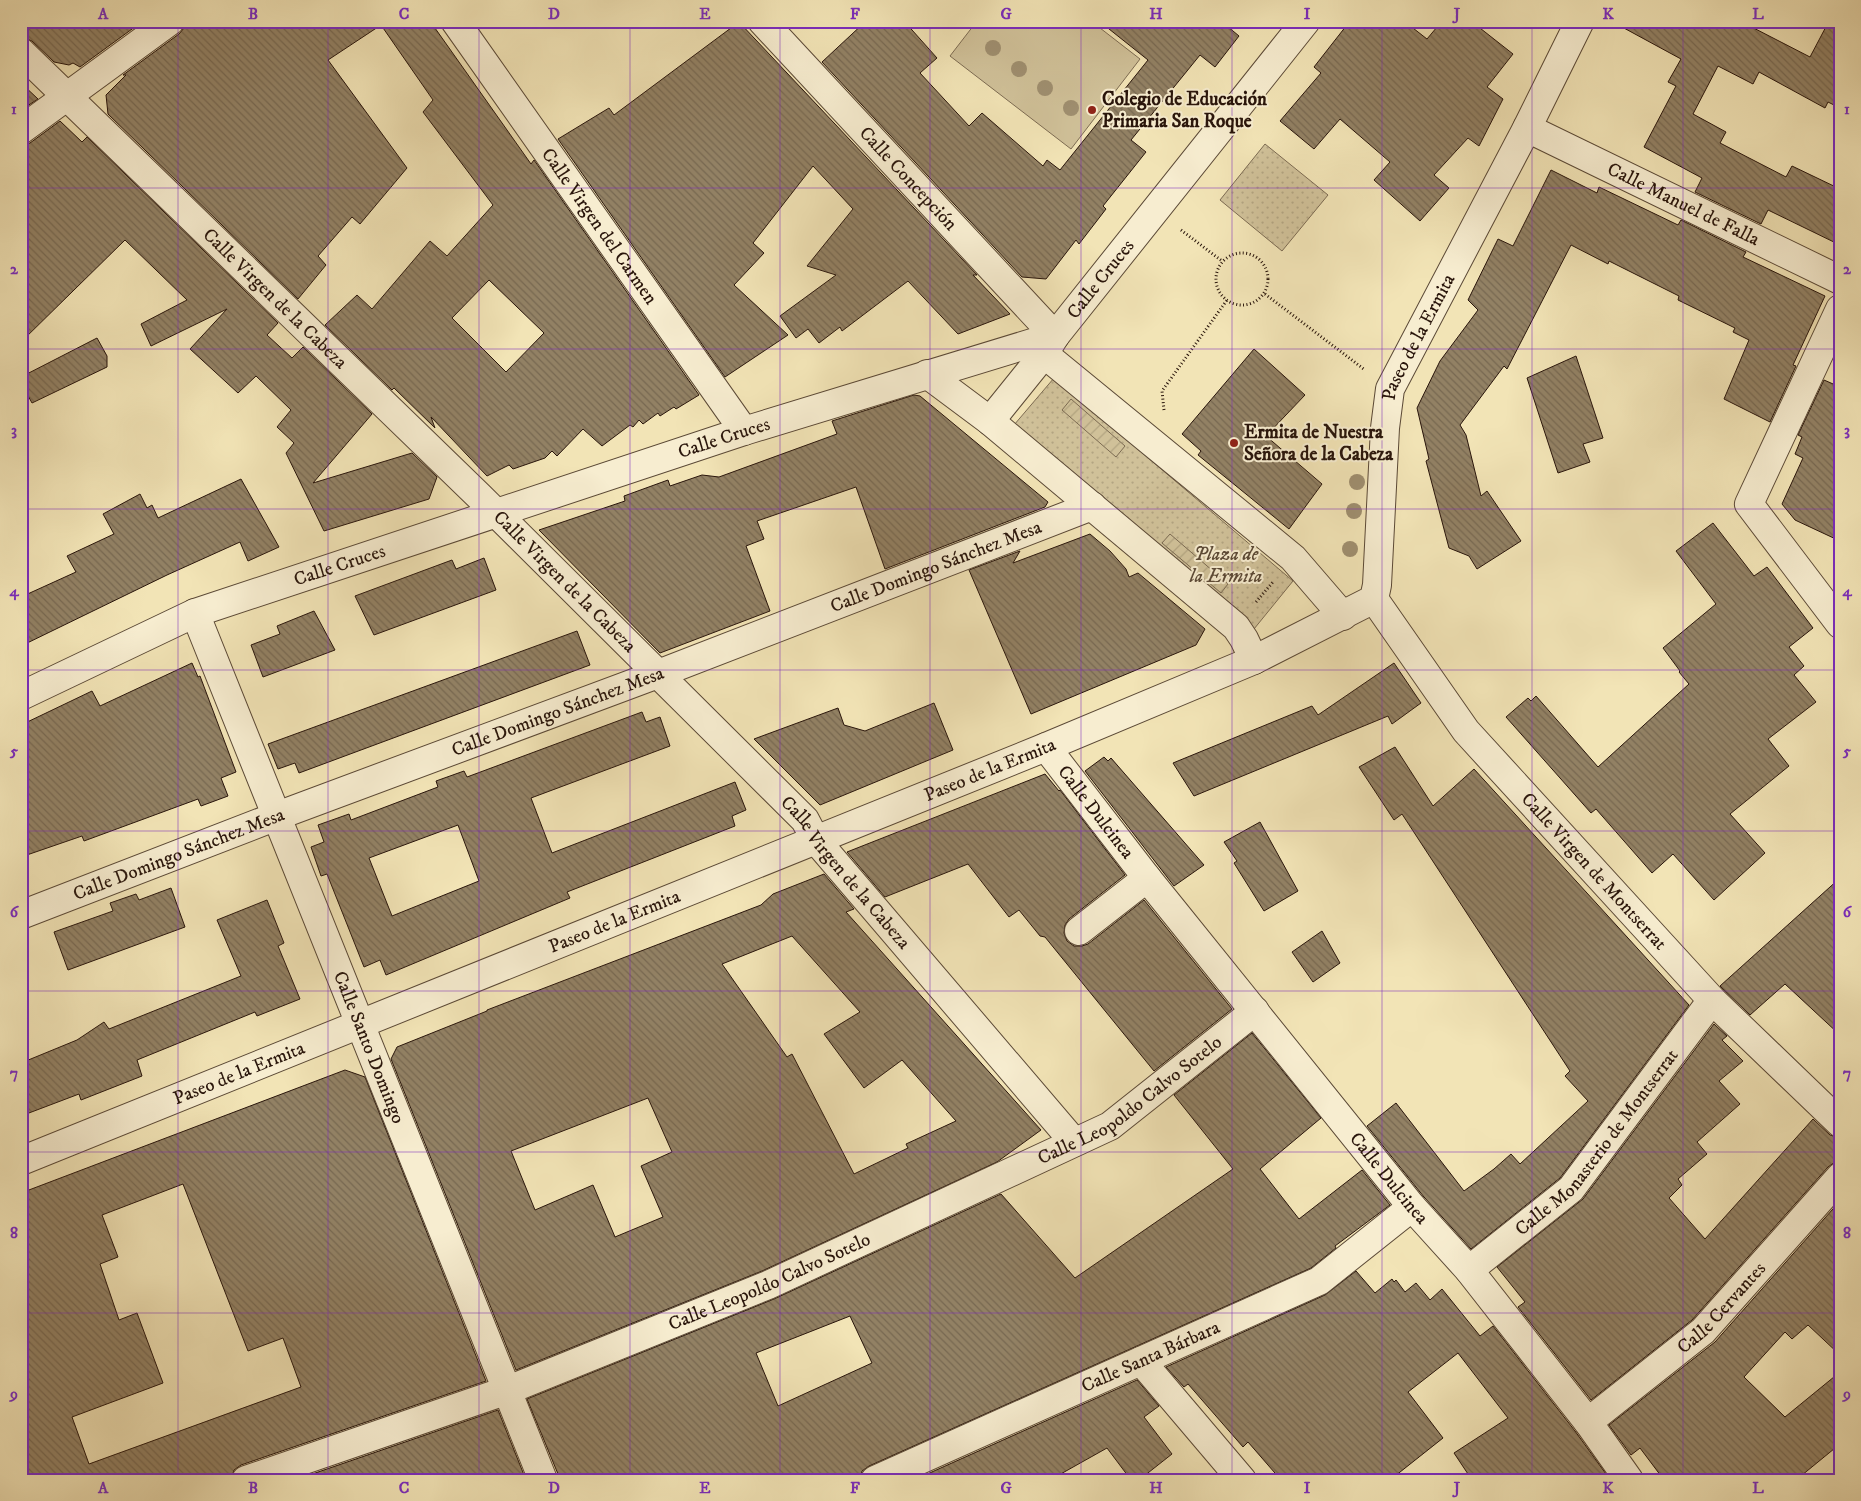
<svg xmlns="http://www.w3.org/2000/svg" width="1861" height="1501" viewBox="0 0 1861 1501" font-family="'IM FELL DW Pica',serif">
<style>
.grass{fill:url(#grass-dots);stroke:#7c6b52}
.garden{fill:url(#garden-furrows);stroke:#7c6b52}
.pitch{fill:#d0c199;stroke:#7c6b52}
.building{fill:url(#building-back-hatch);stroke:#29150b;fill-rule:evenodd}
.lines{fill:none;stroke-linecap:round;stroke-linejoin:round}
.minor-casing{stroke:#5b4936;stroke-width:30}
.path{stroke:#29150b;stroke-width:3;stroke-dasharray:1 2.5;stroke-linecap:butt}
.minor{stroke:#f7edd0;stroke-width:28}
.tree{fill:#9f8f70}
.grid{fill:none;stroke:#7b2cbf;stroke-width:1;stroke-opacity:0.55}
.poi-dot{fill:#8f2418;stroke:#f7edd0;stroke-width:2}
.labels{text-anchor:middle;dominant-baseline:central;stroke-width:4;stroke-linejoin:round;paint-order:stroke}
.poi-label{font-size:19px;font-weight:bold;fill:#29150b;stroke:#f7edd0;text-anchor:start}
.street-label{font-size:19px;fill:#29150b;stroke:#f7edd0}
.park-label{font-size:19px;font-style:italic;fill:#5b4936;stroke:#f7edd0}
.neatline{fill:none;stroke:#7b2cbf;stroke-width:2}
.grid-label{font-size:16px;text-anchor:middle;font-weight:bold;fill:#7b2cbf}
</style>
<defs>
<pattern id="grass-dots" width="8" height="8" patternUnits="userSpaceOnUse" patternTransform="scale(1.25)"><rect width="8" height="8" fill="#d0c199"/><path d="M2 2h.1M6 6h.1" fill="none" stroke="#b3a582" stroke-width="1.8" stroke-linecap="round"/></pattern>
<pattern id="garden-furrows" width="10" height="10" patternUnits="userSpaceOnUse" patternTransform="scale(1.25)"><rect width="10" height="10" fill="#d0c199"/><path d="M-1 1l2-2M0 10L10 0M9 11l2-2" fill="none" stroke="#b3a582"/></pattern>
<pattern id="building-back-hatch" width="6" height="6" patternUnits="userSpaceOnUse" patternTransform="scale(1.25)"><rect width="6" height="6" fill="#928164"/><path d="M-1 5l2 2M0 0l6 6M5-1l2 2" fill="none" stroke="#776851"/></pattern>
</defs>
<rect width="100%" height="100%" fill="#f2e4b6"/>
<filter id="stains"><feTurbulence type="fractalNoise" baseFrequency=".004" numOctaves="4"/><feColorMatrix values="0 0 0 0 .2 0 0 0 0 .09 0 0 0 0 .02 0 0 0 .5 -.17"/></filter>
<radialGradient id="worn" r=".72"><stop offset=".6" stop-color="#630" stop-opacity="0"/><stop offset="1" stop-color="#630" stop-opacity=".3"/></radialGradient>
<!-- grass -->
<g class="grass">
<polygon points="1265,144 1328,195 1282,251 1220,200"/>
<polygon points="1054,378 1293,581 1254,629 1014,425"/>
</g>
<!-- garden -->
<g class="garden">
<polygon points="1071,399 1125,446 1116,457 1062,410"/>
<polygon points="1170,534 1228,584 1221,593 1162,543"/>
</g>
<!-- pitch -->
<polygon class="pitch" points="977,21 1091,21 1140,59 1071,149 950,56"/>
<!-- building -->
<g class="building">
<polygon points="21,21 143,21 80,67 73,63 69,65 54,62 32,41 21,37"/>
<path d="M185,21H430L531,164L534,160L699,395L676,409L674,407L660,416L658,413L643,424L639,420L633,427L630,425L602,446L583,429L557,456L552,451L545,458L513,469L509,465L487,476L431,417L435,428L394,388L392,390L325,325L357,295L372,309L430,241L447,256L493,205L423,112L433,100L381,25L328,60L407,168L360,224L352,217L318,256L326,265L298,299L108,114L106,95L126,75H123L179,34L184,28ZM489,280L544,333L506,372L452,318Z"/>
<polygon points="866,21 904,21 937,58 920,73 969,126 982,113 1043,166 1047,160 1060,170 1148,60 1099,21 1221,21 1239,36 1215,67 1200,55 1131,140 1146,152 1103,206 1106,209 1079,244 1076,240 1046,279 1022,277 822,62"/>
<polygon points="1350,21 1404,21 1427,39 1442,21 1471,21 1513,54 1487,87 1503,99 1479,146 1468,138 1434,175 1449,188 1420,221 1374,180 1390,162 1340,119 1314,149 1280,121 1321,73 1314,67"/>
<polygon points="1611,21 1740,21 1810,57 1829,21 1840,21 1840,108 1828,102 1825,108 1759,72 1753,84 1718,66 1693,114 1726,132 1720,143 1786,177 1792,166 1840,189 1840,245 1768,210 1761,224 1695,192 1702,178 1644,147 1676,86 1668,82 1681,59"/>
<polygon points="739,22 977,275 973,275 1010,314 958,334 908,281 842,331 840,327 819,343 808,329 796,338 780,316 836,275 807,266 853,209 813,166 753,243 764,253 734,285 788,335 725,377 558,139 609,108 614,115"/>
<polygon points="21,83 38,99 21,110"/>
<polygon points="60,121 82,142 87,137 278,323 267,335 292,358 303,347 372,414 313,483 412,453 437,477 429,499 324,531 286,453 294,443 277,427 291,410 256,376 238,393 190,349 227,309 151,346 141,324 187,300 125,240 21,342 21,145 30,143"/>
<polygon points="1551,170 1597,193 1599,187 1678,225 1681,220 1746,252 1743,257 1825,296 1793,365 1796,366 1770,422 1724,399 1749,340 1733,332 1735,328 1678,300 1679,296 1609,261 1608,264 1571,245 1507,369 1504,366 1460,425 1466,435 1481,496 1487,491 1521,541 1477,569 1469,556 1449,548 1426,461 1429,459 1417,408 1440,361 1478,310 1468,300 1498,239 1513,246"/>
<polygon points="97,338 107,356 107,367 32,403 21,383 21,377"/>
<polygon points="1254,349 1305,395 1266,436 1322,484 1289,529 1198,455 1201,451 1182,434"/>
<polygon points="1576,356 1603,438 1583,444 1590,462 1558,473 1527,378"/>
<polygon points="1824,380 1840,387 1840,541 1795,520 1782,504 1803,458 1795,454 1802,437 1798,435"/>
<polygon points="914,395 920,396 1048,502 1045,507 885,569 856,487 757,521 764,539 746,546 770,611 660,653 539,530 625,501 624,496 668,480 670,486 702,475 719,477 837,434 832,421"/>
<polygon points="241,479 279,547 248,561 240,542 167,575 21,646 21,597 76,572 67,556 114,534 103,514 140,494 147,508 152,505 158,518"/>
<polygon points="1713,523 1754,576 1767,567 1813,628 1789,647 1804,666 1794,675 1816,702 1768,739 1789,766 1730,814 1765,853 1714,900 1673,854 1652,873 1596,809 1591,813 1506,717 1528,698 1531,701 1536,696 1598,767 1689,684 1679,672 1680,671 1663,648 1716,604 1676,551"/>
<polygon points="1090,534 1110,551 1126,569 1129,577 1138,573 1205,629 1196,645 1031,714 969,570 1020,551 1013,563"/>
<polygon points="484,558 496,590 374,635 355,596 452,560 456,569"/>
<polygon points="314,611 335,650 263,677 251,645 280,634 277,626"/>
<polygon points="577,631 590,665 299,773 295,763 278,769 268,744"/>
<polygon points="192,663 198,677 200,676 236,772 221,778 228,796 201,806 198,799 84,841 82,836 21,857 21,725 92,691 100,706"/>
<polygon points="1394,663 1421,703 1392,724 1388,716 1194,796 1173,763 1312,706 1318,715"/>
<polygon points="934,703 953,750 820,805 754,739 838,708 844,725 865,731"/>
<path d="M642,712L646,722L660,717L670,746L531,798L552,853L735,782L746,810L732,816L735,826L567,892L570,898L386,975L380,960L364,967L327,874L321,876L311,847L324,842L318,825L349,814L351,820L438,787L436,781L464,771L467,777ZM458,825L479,881L392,916L369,858Z"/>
<polygon points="1395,747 1433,806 1474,769 1689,1005 1560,1178 1471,1249 1424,1197 1367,1126 1396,1103 1464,1191 1494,1169 1511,1154 1520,1164 1588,1101 1565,1076 1570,1071 1402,814 1394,820 1359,767"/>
<polygon points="1104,757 1108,761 1111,758 1204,865 1174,886 1085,771"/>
<polygon points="1045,774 1059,791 1060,790 1125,875 1069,919 1065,925 1064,933 1067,941 1074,946 1082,946 1088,944 1144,900 1232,1009 1154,1071 1045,937 1040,936 1019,910 1009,917 968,864 885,897 847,852"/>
<polygon points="1260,822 1298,891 1264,911 1234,863 1237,861 1224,842"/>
<path d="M824,874L854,909L846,912L1041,1130L997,1162L762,1271L516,1370L391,1059L397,1047L487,1011V1010L761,905L773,894ZM792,936L860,1012L824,1034L864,1088L902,1060L956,1121L906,1144L908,1148L854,1174L792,1054L787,1057L722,964ZM648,1098L672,1152L641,1166L663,1217L615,1237L593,1185L535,1210L511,1151Z"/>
<polygon points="1840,878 1840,1035 1785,984 1750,1015 1720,986"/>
<polygon points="171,888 185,927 68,970 54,932 113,911 110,903 136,894 139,900"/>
<polygon points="267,900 284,943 278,946 300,999 257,1016 255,1012 137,1060 142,1076 81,1100 79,1094 21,1116 21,1063 77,1040 104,1022 109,1029 241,976 217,920"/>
<polygon points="1322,931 1340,963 1313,982 1292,952"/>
<polygon points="1714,1024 1727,1036 1722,1040 1743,1061 1719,1081 1740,1104 1697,1142 1707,1154 1678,1179 1682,1185 1669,1198 1705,1239 1813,1119 1830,1135 1840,1138 1840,1162 1835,1162 1828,1167 1692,1320 1591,1400 1518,1307 1525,1302 1497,1267 1583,1199"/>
<path d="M1252,1033L1321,1118L1260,1169L1299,1219L1362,1170L1390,1205L1335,1246L1336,1248L1311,1268L869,1466L862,1471L860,1480H558V1474L527,1399L774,1299L1001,1194L1075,1278L1233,1169L1174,1095ZM850,1316L872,1363L778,1406L756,1353Z"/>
<path d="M345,1070L365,1077L486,1381L241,1465L234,1470L231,1480H26L21,1468V1193ZM183,1184L248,1351L283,1338L301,1387L89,1464L72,1417L163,1383L137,1313L119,1320L100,1264L118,1257L102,1215Z"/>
<polygon points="1840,1201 1840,1355 1808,1325 1792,1339 1785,1332 1744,1377 1785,1417 1840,1372 1840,1444 1796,1480 1664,1480 1640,1448 1631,1455 1609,1425 1715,1342"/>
<polygon points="1356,1271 1375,1293 1392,1279 1394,1282 1396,1280 1405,1292 1416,1283 1430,1300 1442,1289 1480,1336 1493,1326 1575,1431 1606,1474 1599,1480 1472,1480 1454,1453 1508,1418 1458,1353 1408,1392 1443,1438 1390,1480 1281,1480 1248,1442 1243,1447 1188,1384 1184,1387 1166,1367 1325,1295"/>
<polygon points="1137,1380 1159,1406 1144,1417 1172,1454 1139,1480 1131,1480 1107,1448 1050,1480 914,1480"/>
<polygon points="498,1410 526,1480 295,1480"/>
</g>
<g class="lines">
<defs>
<g id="minor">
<path id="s1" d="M455,21L744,431"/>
<path id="s2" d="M762,21L1055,336"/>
<path id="s3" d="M21,52L479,496L805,820L815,839L1074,1142"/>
<path id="s4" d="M1527,128L1840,280"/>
<polyline points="21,130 170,21"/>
<polyline points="1840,309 1749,504 1840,624"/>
<polyline points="1044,354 1293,558 1343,616"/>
<polyline points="927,374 990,421 1236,627 1244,639 1254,660"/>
<path id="s5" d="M990,421L1044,354L1055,336L1306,21"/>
<path id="s6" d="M1374,599L1466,731L1712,1000L1840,1123"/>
<path id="s7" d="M195,613L543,1480"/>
<path id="s8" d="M21,696L195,613L744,431L1055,336"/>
<path id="s9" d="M1046,747L1147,878L1412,1207L1469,1270L1588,1422L1629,1480"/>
<path id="s10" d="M21,915L277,816L658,674L1092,506"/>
<polyline points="1079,931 1147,878"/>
<path id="s11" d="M21,1161L1046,747L1254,660L1374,599L1377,585L1385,428L1390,389L1527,128L1580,21"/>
<path id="s12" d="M1469,1270L1571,1189L1712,1000"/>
<polyline points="1141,1361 1242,1480"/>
<path id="s13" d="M1588,1422L1703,1331L1840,1177"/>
<path id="s14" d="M246,1480L508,1390L768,1285L1110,1126L1255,1011"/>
<path id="s15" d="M875,1480L1319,1281L1412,1207"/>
</g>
</defs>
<!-- minor casing -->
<use href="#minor" class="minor-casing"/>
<!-- path -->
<g class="path">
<polyline points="1181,230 1222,261"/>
<circle cx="1242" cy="279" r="26"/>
<polyline points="1265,294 1365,370"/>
<polyline points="1164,410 1162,391 1227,300"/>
<polyline points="1256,602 1273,582"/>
</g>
<!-- minor -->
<use href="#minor" class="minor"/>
</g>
<!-- trees -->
<g class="tree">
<circle cx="993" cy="48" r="8"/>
<circle cx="1019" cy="69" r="8"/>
<circle cx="1045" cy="88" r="8"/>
<circle cx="1071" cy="108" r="8"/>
<circle cx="1357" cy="482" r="8"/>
<circle cx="1354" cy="511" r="8"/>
<circle cx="1350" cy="549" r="8"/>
</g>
<!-- grid -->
<path class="grid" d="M178,21V1480M328,21V1480M479,21V1480M630,21V1480M780,21V1480M930,21V1480M1081,21V1480M1232,21V1480M1382,21V1480M1532,21V1480M1683,21V1480M21,188H1840M21,349H1840M21,509H1840M21,670H1840M21,831H1840M21,991H1840M21,1152H1840M21,1313H1840"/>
<!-- markers -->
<g class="poi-dot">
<circle cx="1092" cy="110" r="5"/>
<circle cx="1234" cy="443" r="5"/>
</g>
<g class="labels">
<!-- poi labels -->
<g class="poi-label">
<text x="1102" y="99">Colegio de Educación<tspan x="1102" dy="22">Primaria San Roque</tspan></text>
<text x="1244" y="432">Ermita de Nuestra<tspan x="1244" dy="22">Señora de la Cabeza</tspan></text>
</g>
<!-- street labels -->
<g class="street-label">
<text stroke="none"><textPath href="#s2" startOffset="215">Calle Concepción</textPath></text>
<text stroke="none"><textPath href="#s4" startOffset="174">Calle Manuel de Falla</textPath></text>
<text stroke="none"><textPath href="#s1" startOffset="251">Calle Virgen del Carmen</textPath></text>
<text stroke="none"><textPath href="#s5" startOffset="180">Calle Cruces</textPath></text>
<text stroke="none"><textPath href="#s3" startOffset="354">Calle Virgen de la Cabeza</textPath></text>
<text stroke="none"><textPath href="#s11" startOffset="1735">Paseo de la Ermita</textPath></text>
<text stroke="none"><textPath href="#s8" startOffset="750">Calle Cruces</textPath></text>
<text stroke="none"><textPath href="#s8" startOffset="345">Calle Cruces</textPath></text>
<text stroke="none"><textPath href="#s10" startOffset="979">Calle Domingo Sánchez Mesa</textPath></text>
<text stroke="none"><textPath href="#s3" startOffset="759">Calle Virgen de la Cabeza</textPath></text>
<text stroke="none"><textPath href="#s10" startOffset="574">Calle Domingo Sánchez Mesa</textPath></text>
<text stroke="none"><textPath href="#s11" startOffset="1045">Paseo de la Ermita</textPath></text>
<text stroke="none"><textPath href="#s9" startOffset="82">Calle Dulcinea</textPath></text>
<text stroke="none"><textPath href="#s10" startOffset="169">Calle Domingo Sánchez Mesa</textPath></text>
<text stroke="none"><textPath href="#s6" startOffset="351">Calle Virgen de Montserrat</textPath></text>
<text stroke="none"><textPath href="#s3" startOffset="1164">Calle Virgen de la Cabeza</textPath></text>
<text stroke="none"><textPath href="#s11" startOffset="640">Paseo de la Ermita</textPath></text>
<text stroke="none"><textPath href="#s7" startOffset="468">Calle Santo Domingo</textPath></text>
<text stroke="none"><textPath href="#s11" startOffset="235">Paseo de la Ermita</textPath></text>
<text stroke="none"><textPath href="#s14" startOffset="965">Calle Leopoldo Calvo Sotelo</textPath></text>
<text stroke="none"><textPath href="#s12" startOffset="182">Calle Monasterio de Montserrat</textPath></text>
<text stroke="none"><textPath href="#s9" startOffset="551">Calle Dulcinea</textPath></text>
<text stroke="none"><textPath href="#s14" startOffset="560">Calle Leopoldo Calvo Sotelo</textPath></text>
<text stroke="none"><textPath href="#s13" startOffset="176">Calle Cervantes</textPath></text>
<text stroke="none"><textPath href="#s15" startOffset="302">Calle Santa Bárbara</textPath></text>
</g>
<!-- park labels -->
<g class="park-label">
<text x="1226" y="554">Plaza de<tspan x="1226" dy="22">la Ermita</tspan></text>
</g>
</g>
<!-- margin -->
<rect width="1861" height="1501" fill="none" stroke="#f2e4b6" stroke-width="55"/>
<rect x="28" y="28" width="1806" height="1446" class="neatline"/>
<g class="grid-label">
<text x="103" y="19">A</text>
<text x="253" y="19">B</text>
<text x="404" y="19">C</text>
<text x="554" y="19">D</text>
<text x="705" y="19">E</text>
<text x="855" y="19">F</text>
<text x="1006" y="19">G</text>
<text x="1156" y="19">H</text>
<text x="1307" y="19">I</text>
<text x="1457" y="19">J</text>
<text x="1608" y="19">K</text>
<text x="1758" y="19">L</text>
<text x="14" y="114">1</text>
<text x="1847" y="114">1</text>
<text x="14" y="274">2</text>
<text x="1847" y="274">2</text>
<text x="14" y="435">3</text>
<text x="1847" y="435">3</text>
<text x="14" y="596">4</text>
<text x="1847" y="596">4</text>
<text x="14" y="756">5</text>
<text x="1847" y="756">5</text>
<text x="14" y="917">6</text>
<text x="1847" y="917">6</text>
<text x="14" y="1078">7</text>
<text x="1847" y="1078">7</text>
<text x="14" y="1238">8</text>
<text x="1847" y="1238">8</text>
<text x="14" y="1399">9</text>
<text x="1847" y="1399">9</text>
<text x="103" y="1493">A</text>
<text x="253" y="1493">B</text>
<text x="404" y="1493">C</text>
<text x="554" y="1493">D</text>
<text x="705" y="1493">E</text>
<text x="855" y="1493">F</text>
<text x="1006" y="1493">G</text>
<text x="1156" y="1493">H</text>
<text x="1307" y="1493">I</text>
<text x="1457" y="1493">J</text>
<text x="1608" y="1493">K</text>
<text x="1758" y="1493">L</text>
</g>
<rect width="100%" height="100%" filter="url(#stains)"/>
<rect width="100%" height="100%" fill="url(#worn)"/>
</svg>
